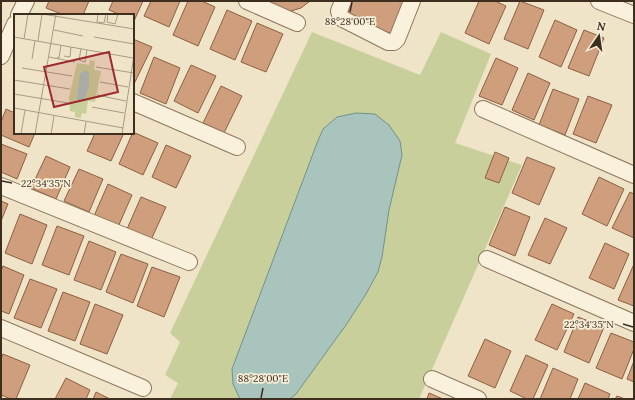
<svg xmlns="http://www.w3.org/2000/svg" width="635" height="400" viewBox="0 0 635 400" font-family="Lora,serif">
<style>
.green{fill:#c9cf9b}
.water{fill:#a9c4bc;stroke:#6f938a}
.building{fill:#cf9f7d;stroke:#8d5f41}
.lines{fill:none;stroke-linecap:round;stroke-linejoin:round}
.minor-casing{stroke:#8d765c;stroke-width:18}
.minor{stroke:#faf1dc;stroke-width:16}
.ticks{fill:none;stroke:#3d2e20;stroke-width:1.5}
.inset-road{fill:none;stroke:#a89b85;stroke-width:1}
.view{fill:#9e2a2b;fill-opacity:0.15;stroke:#9e2a2b;stroke-width:2}
.inset-edge{fill:none;stroke:#3d2e20;stroke-width:2}
.ticks-label{font-size:10px;text-anchor:middle;fill:#3d2e20;stroke:#f7eed8;stroke-width:3.5;stroke-linejoin:round;paint-order:stroke}
</style>
<rect width="100%" height="100%" fill="#f0e4c8"/>
<!-- green -->
<polygon class="green" points="312,32 420,75 441,32 491,54 455,143 522,165 419,399 170,399 178,383 165,375 180,342 170,333"/>
<!-- water -->
<polygon class="water" points="356,113 375,114 389,125 400,141 402,155 389,210 382,257 378,272 366,294 346,325 296,394 290,399 240,399 233,384 232,369 317,143 323,129 337,117"/>
<!-- building -->
<g class="building">
<polygon points="49,1 89,1 83,15 64,15 46,8"/>
<polygon points="113,1 143,1 134,21 133,20 133,15 121,15 109,10"/>
<polygon points="151,1 180,1 169,27 144,16"/>
<polygon points="188,1 202,1 215,7 198,46 173,35"/>
<polygon points="265,1 310,1 301,8 291,11 282,11"/>
<polygon points="346,1 406,1 391,34 342,11"/>
<polygon points="479,1 495,1 506,6 489,44 465,33"/>
<polygon points="520,1 544,10 528,49 504,39"/>
<polygon points="227,10 252,21 235,60 210,49"/>
<polygon points="555,20 577,30 561,67 539,57"/>
<polygon points="257,23 283,34 266,72 241,62"/>
<polygon points="584,30 604,38 589,76 568,68"/>
<polygon points="133,39 152,47 134,84 133,83"/>
<polygon points="154,57 180,68 166,104 140,93"/>
<polygon points="496,58 518,68 502,105 479,96"/>
<polygon points="191,65 216,76 198,113 174,101"/>
<polygon points="528,73 550,83 534,120 512,110"/>
<polygon points="221,86 242,96 224,133 203,123"/>
<polygon points="553,89 579,99 565,135 539,125"/>
<polygon points="588,96 612,105 596,143 573,134"/>
<polygon points="6,109 15,113 15,133 35,133 29,147 1,135 1,122"/>
<polygon points="133,132 158,143 143,175 119,164"/>
<polygon points="95,133 124,133 111,161 87,151"/>
<polygon points="1,144 27,154 17,179 1,172"/>
<polygon points="166,145 191,156 176,188 152,177"/>
<polygon points="495,152 509,158 499,183 485,178"/>
<polygon points="46,156 70,167 56,199 31,188"/>
<polygon points="527,157 555,168 539,205 512,193"/>
<polygon points="79,169 103,179 89,212 64,201"/>
<polygon points="599,177 624,189 607,226 582,214"/>
<polygon points="108,184 132,195 118,227 94,216"/>
<polygon points="630,192 634,194 634,238 612,228"/>
<polygon points="141,197 166,207 151,240 127,229"/>
<polygon points="1,201 8,204 1,221"/>
<polygon points="505,207 530,217 515,256 489,245"/>
<polygon points="20,214 47,225 32,264 5,253"/>
<polygon points="545,218 567,228 550,264 528,255"/>
<polygon points="57,226 84,236 69,275 42,265"/>
<polygon points="89,241 116,252 101,290 74,280"/>
<polygon points="605,243 629,254 614,289 589,278"/>
<polygon points="121,254 148,264 133,303 106,292"/>
<polygon points="634,264 634,306 618,300"/>
<polygon points="3,266 24,275 9,314 1,311 1,271"/>
<polygon points="152,267 180,277 164,317 137,306"/>
<polygon points="30,279 57,289 41,328 14,318"/>
<polygon points="63,292 90,302 75,341 48,331"/>
<polygon points="95,304 123,315 107,354 80,344"/>
<polygon points="552,304 574,314 557,350 535,340"/>
<polygon points="578,317 604,327 589,363 564,352"/>
<polygon points="611,333 634,342 634,349 622,379 596,368"/>
<polygon points="485,339 511,351 495,388 468,376"/>
<polygon points="3,354 30,365 16,399 11,399 1,395 1,359"/>
<polygon points="526,355 548,365 533,399 527,399 510,391"/>
<polygon points="634,361 634,382 627,379"/>
<polygon points="553,368 578,379 570,399 540,399"/>
<polygon points="66,378 90,390 86,399 55,399"/>
<polygon points="585,383 610,394 608,399 578,399"/>
<polygon points="96,392 110,399 93,399"/>
<polygon points="429,393 443,399 427,399"/>
<polygon points="617,396 625,399 615,399"/>
</g>
<g class="lines">
<defs>
<g id="minor">
<polyline points="247,1 297,23"/>
<polyline points="343,1 339,11 341,18 388,42 394,42 397,39 412,1"/>
<polyline points="599,1 634,15"/>
<polyline points="19,15 26,1"/>
<polyline points="1,56 15,24"/>
<polyline points="133,102 237,147"/>
<polyline points="483,109 634,175"/>
<polyline points="1,186 189,262"/>
<polyline points="487,259 634,323"/>
<polyline points="1,328 143,388"/>
<polyline points="432,379 478,399"/>
</g>
</defs>
<!-- minor casing -->
<use href="#minor" class="minor-casing"/>
<!-- minor -->
<use href="#minor" class="minor"/>
</g>
<!-- ticks -->
<path class="ticks" d="M350,12L352,2M2,181L12,183M623,324L633,327M261,398L263,388"/>
<!-- overview -->
<g transform="translate(14 14)">
<rect width="120" height="120" fill="#f0e4c8"/>
<path d="M76,46L81,47L80,56L87,57L81,88L74,87L72,100L68,99L67,104L61,103V98L56,97L55,83L63,49L75,51Z" fill="#c9cf9b"/>
<path d="M71,56L75,59V72L70,86L65,88L63,85L66,60Z" fill="#a9c4bc"/>
<path class="inset-road" d="M28,0L120,15M84,0L83,8L90,9L92,0M94,0L93,8L101,10L104,0M40,16L69,22M0,23L119,44M80,23L120,30M10,25L14,0M24,27L28,0M67,35L65,46L71,48L73,36M50,42L56,43L57,33M35,43L61,48M43,43L45,44L47,31M18,45L21,27M82,53L120,59M8,54L58,62M0,66L56,75M86,68L114,73M0,80L54,89M83,81L112,87M78,93L110,99M0,94L109,114M7,120L11,96M21,120L42,0M37,120L40,102M70,120L72,108M108,120L120,41"/>
<path class="view" d="M95,38L104,78L40,93L30,53Z"/>
<rect width="120" height="120" class="inset-edge"/>
</g>
<g class="ticks-label">
<text x="350" y="25">88°28'00"E</text>
<text x="46" y="187">22°34'35"N</text>
<text x="589" y="328">22°34'35"N</text>
<text x="263" y="382">88°28'00"E</text>
</g>
<!-- border -->
<rect width="635" height="400" fill="none" stroke="#3d2e20" stroke-width="4"/>
<!-- north arrow -->
<g transform="translate(599 36) rotate(13)" stroke="#f7eed8" stroke-width="3" paint-order="stroke">
<path d="M0-3L7 15L0 10L-7 15Z" fill="#3d2e20"/>
<text y="-6" font-size="11" font-weight="bold" text-anchor="middle" fill="#3d2e20">N</text>
</g>
</svg>
